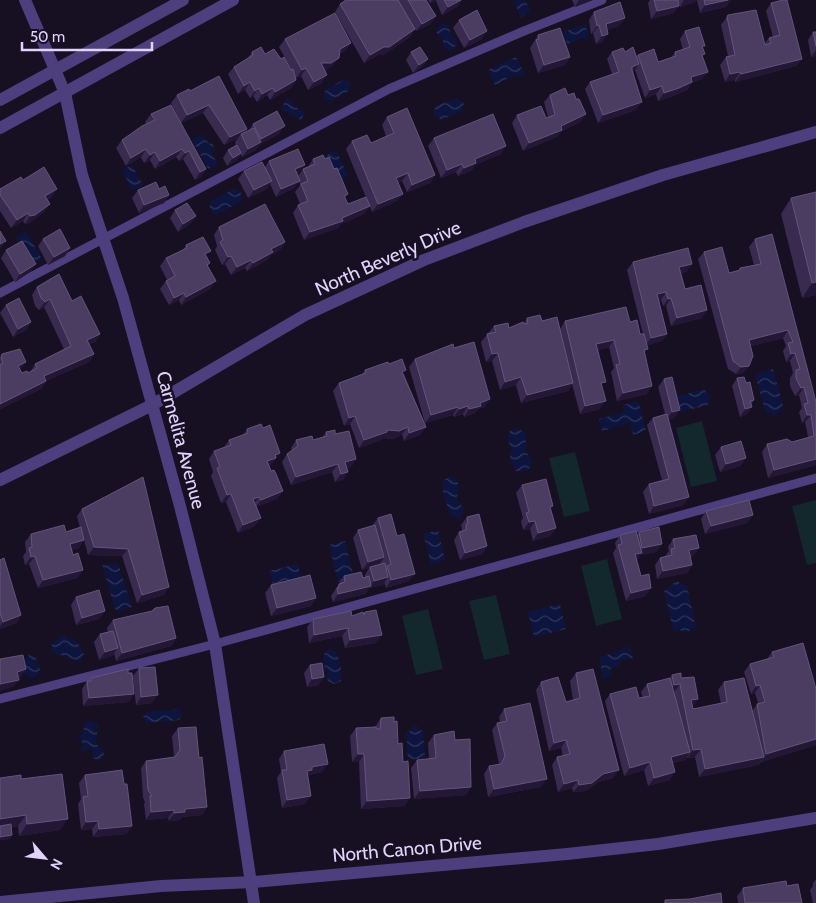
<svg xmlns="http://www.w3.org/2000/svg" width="816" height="903" viewBox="0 0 816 903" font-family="Cabin,sans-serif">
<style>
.park{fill:#13282c}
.water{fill:url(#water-waves)}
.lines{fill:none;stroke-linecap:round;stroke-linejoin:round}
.service{stroke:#4d3e7e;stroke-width:9}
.minor{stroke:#4d3e7e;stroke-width:12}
.tertiary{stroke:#4d3e7e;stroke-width:12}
.wall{fill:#392a4f}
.shaded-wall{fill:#241735}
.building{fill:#4b3c62;stroke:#62547a}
.labels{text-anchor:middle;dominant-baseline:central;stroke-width:5;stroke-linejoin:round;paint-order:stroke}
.street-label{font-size:19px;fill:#e1d4fc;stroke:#170f22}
</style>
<defs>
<pattern id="water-waves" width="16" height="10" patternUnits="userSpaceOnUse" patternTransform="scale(1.25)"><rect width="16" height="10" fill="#0d153e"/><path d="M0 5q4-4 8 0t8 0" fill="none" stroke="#30365b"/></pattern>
</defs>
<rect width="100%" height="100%" fill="#170f22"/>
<!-- park -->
<g class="park">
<polygon points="702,421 717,481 691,487 676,428"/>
<polygon points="575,452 590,511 564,517 549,458"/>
<polygon points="816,500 816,563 807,565 792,506"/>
<polygon points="607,559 622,619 596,626 581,566"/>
<polygon points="496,595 510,654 484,660 469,601"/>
<polygon points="428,609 443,669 416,675 402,616"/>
</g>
<!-- water -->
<g class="water">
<polygon points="513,0 525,0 531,12 521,17"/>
<polygon points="440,23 449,25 450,33 457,42 454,49 449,51 443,47 443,40 436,32"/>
<polygon points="585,24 589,36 567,44 563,32"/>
<polygon points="516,57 525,75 519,77 515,75 495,85 488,70"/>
<polygon points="343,80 350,82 349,91 331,101 324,99 325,90"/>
<polygon points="287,97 294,101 292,105 305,113 301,120 281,109"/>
<polygon points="457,98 464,103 462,111 441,120 434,115 435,106"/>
<polygon points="203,134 209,144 212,143 215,149 211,151 218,164 208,169 192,139"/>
<polygon points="336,150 348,176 337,181 325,156"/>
<polygon points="132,165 143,185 132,191 122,170"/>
<path d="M235,188L241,193L242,201L215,215C211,211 209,208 210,202Z"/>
<polygon points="26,231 42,259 30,265 15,238"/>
<polygon points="773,369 784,409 772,416 771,412 766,414 755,374"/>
<polygon points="704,389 710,397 708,405 680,412 676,409 675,397"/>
<polygon points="638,401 646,431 633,435 630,423 602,431 599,419 624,412 623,405"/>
<polygon points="516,428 526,433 526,451 532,463 528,471 516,471 510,458 512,449 507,438 510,431"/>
<path d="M449,476C463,480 457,489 457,500L465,510L459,519L450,515L443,492V481Z"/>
<polygon points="438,530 445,560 431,564 423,534"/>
<polygon points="345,541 354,578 338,582 329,545"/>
<polygon points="118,563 132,607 116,612 102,564"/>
<polygon points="298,564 301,577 273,585 269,571"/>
<polygon points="676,581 687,586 696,627 685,633 680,630 674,632 664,591"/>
<polygon points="560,604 566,629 534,637 528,612"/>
<polygon points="64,634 68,639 75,639 84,654 80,662 52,652 52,644"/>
<polygon points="630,646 633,658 622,660 619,666 610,669 612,676 603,678 599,658"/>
<polygon points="331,649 337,653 341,668 341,681 334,684 328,681 323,661 325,651"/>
<path d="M29,655C38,656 39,663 40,671L34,678C25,679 23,671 22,663Z"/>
<polygon points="179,709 182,714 179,720 147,723 143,717 147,712"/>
<path d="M91,721L98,725L96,744L105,752L101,760L94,759L91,747L84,752L81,750L83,744L78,737L84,733C83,727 84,721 91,721Z"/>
<polygon points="412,726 418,726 418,731 423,730 425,758 408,760 406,732 412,731"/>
</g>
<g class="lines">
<!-- service -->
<g class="service">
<polyline points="0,293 389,89 524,31 602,0"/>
<polyline points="0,699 215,644 816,478"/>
</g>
<!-- minor -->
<g class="minor">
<polyline points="25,0 65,93 82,175 123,298 180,506 215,644 254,903"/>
<polyline points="0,902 161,886 253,882 567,854 658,844 816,818"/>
</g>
<!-- tertiary -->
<g class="tertiary">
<polyline points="0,100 183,0"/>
<polyline points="0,128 233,0"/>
<polyline points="0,480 152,405 305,315 424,260 524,222 663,175 816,132"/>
</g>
</g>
<!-- wall -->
<g class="wall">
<polygon points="346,0 426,0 431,24 416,31 415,29 410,37 383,55 378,55 364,63 335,12 340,4"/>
<polygon points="428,0 462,0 457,7 442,15 436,1 430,3"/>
<polygon points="572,0 593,0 575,7"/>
<polygon points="650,0 678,0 674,13 651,19 648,3"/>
<polygon points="678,0 697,0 695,2 680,7"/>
<polygon points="697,0 731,0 726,7 700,13"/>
<polygon points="771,3 802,59 796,66 735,82 735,80 725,82 720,65 726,57 728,56 721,25 728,15 764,44 769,38 773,37 766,11"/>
<polygon points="594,12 625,18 619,26 607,30 608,34 602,42 596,44 593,33 591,34 589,20"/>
<polygon points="459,20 482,39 464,48 453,28"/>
<polygon points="685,31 703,49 702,79 692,83 687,90 673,96 658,101 656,94 645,98 635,70 633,72 636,110 598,123 585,89 590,82 612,74 607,59 612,52 625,52 637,56 638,55 658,62 671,58 675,52 683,50 680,39"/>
<polygon points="813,32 816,32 816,56 811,57 808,40"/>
<polygon points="538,35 570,57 565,65 538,73 530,48"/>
<polygon points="285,39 351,43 345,51 339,54 333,65 325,71 322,83 308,90 301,76 296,78 296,80 291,88 270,100 267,95 257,102 253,96 250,98 245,90 238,94 228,74 234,67 247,59 252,52 265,54 291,69 279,47"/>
<polygon points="411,52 428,59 422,67 413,73 406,60"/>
<polygon points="190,91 247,129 244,133 249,130 253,124 279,134 259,145 256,150 242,157 241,154 236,161 227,166 223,158 228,150 236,145 235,142 238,138 224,145 203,113 181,123 171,103 177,95"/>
<polygon points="550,95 568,95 576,99 586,114 580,122 562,131 557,137 523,151 512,123 517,115 546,118 548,117 544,102"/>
<polygon points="151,114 206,169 201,177 195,180 183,159 179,161 176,157 155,169 150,160 144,163 141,157 126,166 116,148 122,140 146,124 145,122"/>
<polygon points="387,117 435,175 430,183 407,192 402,181 398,183 403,194 397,201 372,212 346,149 352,141 371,143 386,136 382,125"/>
<polygon points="434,138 501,154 475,165 471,171 458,176 456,172 441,178 428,146"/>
<polygon points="313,159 325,159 334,169 348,194 345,198 348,204 370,206 364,214 341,224 338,228 304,240 293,213 298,205 300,204 295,192 300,185 299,181 294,188 276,197 270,184 267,189 248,198 238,179 244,171 265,167 269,161 299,172 297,174 298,176 303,169 308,167"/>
<polygon points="23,180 52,197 47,200 44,212 29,223 25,224 23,221 11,228 0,211 0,189"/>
<polygon points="138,190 169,195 164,203 139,213 132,198"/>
<polygon points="791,198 816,295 802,298 781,214"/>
<polygon points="175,210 196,216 190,224 178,232 170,218"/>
<polygon points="219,227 285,242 280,250 271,255 267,260 247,271 245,268 231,275 225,264 222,265 215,250 217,246 214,235"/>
<polygon points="43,239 70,248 65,256 48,265 38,246"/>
<polygon points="755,239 816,402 816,465 768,478 762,452 767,444 792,442 808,437 805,422 802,423 799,412 802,408 799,395 795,396 790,386 790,378 793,373 790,361 786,362 783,351 786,346 783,338 751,346 749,366 743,373 736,374 728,369 698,259 704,252 729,273 738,271 740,268 754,265 749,247"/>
<polygon points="186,245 207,257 210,289 181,305 179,300 169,305 160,289 166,281 167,280 160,266 166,258 183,250"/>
<polygon points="6,250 30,272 15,282 1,258"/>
<polygon points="633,262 692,264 686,272 681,273 685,289 702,318 671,326 666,306 663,306 661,300 659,301 667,334 662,341 647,345 645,353 647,394 617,401 611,372 614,368 609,347 598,350 602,387 600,409 580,414 572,384 568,391 521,403 516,385 500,390 492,361 486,362 481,342 494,326 509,328 524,323 527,318 542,321 560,329 565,321 630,322 640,334 643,334 627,270"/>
<polygon points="37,287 72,301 100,334 95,342 89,344 94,354 89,362 46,381 41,389 0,409 0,358 2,354 20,370 22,373 28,373 30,372 35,364 64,349 44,307 39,310 35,306 32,295"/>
<polygon points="6,305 31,322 26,330 13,337 0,313"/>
<polygon points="454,348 485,407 478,409 475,413 464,417 463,414 454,417 453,415 425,423 409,367 415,359"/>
<polygon points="389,364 404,374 426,427 420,435 404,441 402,434 394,439 383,438 381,440 359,448 350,424 344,426 333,391 339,383 362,374 365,370"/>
<polygon points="737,378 746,383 754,400 751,405 752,407 746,415 740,417 732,386"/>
<polygon points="664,379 680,410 674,418 668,419 689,497 683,505 649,514 643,492 649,484 662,480 647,425 653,418 665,414 658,387"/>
<polygon points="263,428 280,453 274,461 269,466 283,491 277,499 256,507 255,526 238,533 226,502 221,503 211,476 213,472 209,459 214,451 224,447 229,440 243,435 247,429"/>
<polygon points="326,432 335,434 356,459 351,467 347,468 343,480 335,482 332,472 291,485 282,462 287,454 292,451 291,448 296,440 313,440 322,438"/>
<polygon points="721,447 746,458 740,466 720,472 715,455"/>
<polygon points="143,477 164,595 137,603 122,556 88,555 84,540 79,548 72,550 73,555 83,570 77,578 38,588 29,564 25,565 23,556 26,552 25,542 31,534 66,532 80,528 77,516 82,509"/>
<polygon points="522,485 551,510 556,528 550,536 533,541 530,529 523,530 521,521 523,518 516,493"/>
<polygon points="706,511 753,515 747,523 705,534 701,519"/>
<polygon points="467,517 487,546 482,554 460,560 454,540 459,532 461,532 462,529 461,525"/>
<polygon points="378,518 409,581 386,588 384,582 383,585 369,588 365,594 333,602 331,596 344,576 363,578 365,577 365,575 369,568 362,570 353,538 358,530 372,526"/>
<polygon points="639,532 662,544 656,552 640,555 637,560 641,576 651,588 645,596 626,601 613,553 616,548 615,543 620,535 637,534"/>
<polygon points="673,539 699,548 693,556 690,557 692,565 687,573 657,579 655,565 660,558 665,556 669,551 668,547"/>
<polygon points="0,560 21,615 16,623 0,629"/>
<polygon points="271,585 311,606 271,616 265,593"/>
<polygon points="76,597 105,611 99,619 76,625 71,605"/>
<polygon points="352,616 376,643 345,648 342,636 309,643 307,627 313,619"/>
<polygon points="113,620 176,638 171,646 116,661 114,653 112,656 99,660 94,642 100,634 108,632 107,628"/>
<polygon points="772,652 816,689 816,745 761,762 758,765 699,777 695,757 687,758 687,757 685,760 673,763 670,780 648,786 644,770 624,776 605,701 610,694 639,698 643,698 641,692 647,684 670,678 672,675 681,678 693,706 693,709 721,704 718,690 724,682 752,711 758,703 755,693 751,694 744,672 750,664 767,659"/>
<polygon points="310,665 319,685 307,687 304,673"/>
<polygon points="139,668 152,703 136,705 133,676"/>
<polygon points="576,673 613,778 598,782 586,791 573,792 572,788 558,792 552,765 557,757 563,756 561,748 549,751 536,690 541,682 566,702 573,700 570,681"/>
<polygon points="91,678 129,702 83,706 82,689 87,681 89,681"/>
<polygon points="504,709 541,787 488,797 484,774 489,766 499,764 492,730 497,723 500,722 499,717"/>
<polygon points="381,718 394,722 398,744 405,806 361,809 359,762 352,762 350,736 356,728 375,727"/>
<polygon points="178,728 199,758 207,807 202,815 182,817 180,820 169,821 168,818 146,820 144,804 145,802 143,798 141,768 146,761 174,757 172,736"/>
<polygon points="434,735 455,740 471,787 466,795 414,799 411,768 417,760 429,759 428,743"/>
<polygon points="284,751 322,772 309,775 308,776 305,804 282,808 277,778 281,772 279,759"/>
<polygon points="85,775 124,784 132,826 126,834 93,837 92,829 81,830 78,804 81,799 79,783"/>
<polygon points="21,779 60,830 19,836 18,826 11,827 12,835 10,839 0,840"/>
<polygon points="816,879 816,903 813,903 810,890 813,886 813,883"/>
<polygon points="787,886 801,903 738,903 737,896 743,888"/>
</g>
<!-- shaded-wall -->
<g class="shaded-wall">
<polygon points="432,0 437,0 436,1 430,3"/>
<polygon points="461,0 462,0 457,7 442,15 448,7"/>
<polygon points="579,0 593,0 575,7"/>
<polygon points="684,0 697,0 695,2 680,7"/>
<polygon points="728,0 731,0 726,7 700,13 705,5"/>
<polygon points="679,6 674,13 651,19 657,11"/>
<polygon points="436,16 431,24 416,31 422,24"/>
<polygon points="625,18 619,26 601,32 606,24"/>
<polygon points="599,25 593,33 591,34 597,26"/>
<polygon points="415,29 410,37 383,55 378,55 364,63 370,55"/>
<polygon points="487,31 482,39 464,48 470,40"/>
<polygon points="608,34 602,42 596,44 602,36"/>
<polygon points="351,43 345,51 334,57 340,49"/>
<polygon points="816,50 816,56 811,57"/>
<polygon points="570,57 565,65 538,73 544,65"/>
<polygon points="339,58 333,65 325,71 321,63"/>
<polygon points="428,59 422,67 413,73 419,65"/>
<polygon points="802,59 796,66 735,82 741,74"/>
<polygon points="639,64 634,72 626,75 632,67"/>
<polygon points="306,68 301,76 296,78 302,70"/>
<polygon points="708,72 702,79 692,83 687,90 673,96 658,101 664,93 691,77"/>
<polygon points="740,72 735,80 725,82 730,74"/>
<polygon points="327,75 322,83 308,90 314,82"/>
<polygon points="296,80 291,88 270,100 275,92"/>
<polygon points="250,82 245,90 238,94 244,86"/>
<polygon points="662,86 656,94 645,98 650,90"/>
<polygon points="259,88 253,96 250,98 255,91"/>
<polygon points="273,88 267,95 257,102 262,94"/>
<polygon points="642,102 636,110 598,123 603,115"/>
<polygon points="209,105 203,113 181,123 187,115"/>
<polygon points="586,114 580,122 562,131 557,137 523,151 529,143 561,126"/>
<polygon points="285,126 279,134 259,145 256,150 242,157 248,149 257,144 261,139"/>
<polygon points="247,129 241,136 241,134 238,138 224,145 230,137"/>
<polygon points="506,146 501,154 475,165 471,171 458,176 464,168 475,159"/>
<polygon points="146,149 141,157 126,166 131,158"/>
<polygon points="182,149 176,157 155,169 160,161"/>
<polygon points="189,151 183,159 179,161 185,153"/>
<polygon points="155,152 150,160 144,163 150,155"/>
<polygon points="241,153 236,161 227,166 233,158"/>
<polygon points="462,164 456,172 441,178 447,170"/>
<polygon points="305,165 299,172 289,177 295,169"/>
<polygon points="206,169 201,177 195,180 200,172"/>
<polygon points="408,173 402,181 390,186 396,178"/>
<polygon points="435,175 430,183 407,192 412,185"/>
<polygon points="272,181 267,189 248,198 254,190"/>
<polygon points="300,181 294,188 276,197 281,189"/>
<polygon points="57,189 52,197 40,204 45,196"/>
<polygon points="403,194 397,201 372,212 378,204"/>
<polygon points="169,195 164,203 139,213 144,205"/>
<polygon points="50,204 44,212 29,223 25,224 30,216"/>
<polygon points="370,206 364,214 341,224 338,228 304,240 310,232"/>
<polygon points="28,213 23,221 11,228 17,220"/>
<polygon points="196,216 190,224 178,232 183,224"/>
<polygon points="6,241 0,249 0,244"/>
<polygon points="285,242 280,250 271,255 267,260 247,271 253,263 271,249"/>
<polygon points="70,248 65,256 48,265 54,257"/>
<polygon points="231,256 225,264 222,265 228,257"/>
<polygon points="251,260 245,268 231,275 237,267"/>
<polygon points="36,264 30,272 15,282 20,274"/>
<polygon points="692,264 686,272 674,275 679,267"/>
<polygon points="216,281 210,289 181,305 186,297"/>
<polygon points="816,282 816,295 802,298 812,283"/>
<polygon points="666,292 661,300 652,302 657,294"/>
<polygon points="184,293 179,300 169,305 174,298"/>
<polygon points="671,298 666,306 663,306 668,299"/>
<polygon points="50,299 44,307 39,310 45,302"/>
<polygon points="707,310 702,318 671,326 677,318"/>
<polygon points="31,322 26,330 13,337 18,329"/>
<polygon points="788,330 783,338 744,348 749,340"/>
<polygon points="100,334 95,342 82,348 87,340"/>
<polygon points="667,334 662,341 645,346 651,338"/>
<polygon points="614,340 609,347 590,352 596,344"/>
<polygon points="498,353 492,361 486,362 492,354"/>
<polygon points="795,353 790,361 786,362 791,354"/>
<polygon points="94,354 89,362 39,384 44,376"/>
<polygon points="26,362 21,370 18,366"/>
<polygon points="749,366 743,373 736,374 741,367"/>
<polygon points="521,377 516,385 500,390 505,382"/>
<polygon points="46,381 41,389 0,409 0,404"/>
<polygon points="573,383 568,391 521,403 527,395"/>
<polygon points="652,386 647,394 617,401 623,393"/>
<polygon points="804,387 799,395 795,396 801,388"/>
<polygon points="490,399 485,407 478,409 475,413 464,417 469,409 480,403"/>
<polygon points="606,401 600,409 580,414 585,406"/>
<polygon points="468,406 463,414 454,417 459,409"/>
<polygon points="458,407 453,415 425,423 431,415"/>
<polygon points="752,407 746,415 740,417 745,409"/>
<polygon points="680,410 674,418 666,420 672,412"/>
<polygon points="807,415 811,415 805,422 802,423"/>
<polygon points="355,416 350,424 344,426 349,418"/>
<polygon points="408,427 402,434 394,439 383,438 381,440 359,448 364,440 387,430"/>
<polygon points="426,427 420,435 404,441 409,433"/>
<polygon points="280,453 270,466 262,469 267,461 275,455"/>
<polygon points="746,458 740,466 720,472 726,464"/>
<polygon points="356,459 351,467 340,470 345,462"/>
<polygon points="816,459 816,465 768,478 774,470"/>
<polygon points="338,464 332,472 291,485 296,477"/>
<polygon points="348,472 343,480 335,482 341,474"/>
<polygon points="283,491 277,499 255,508 261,500"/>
<polygon points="231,494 226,502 221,503 227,495"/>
<polygon points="259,497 254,504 253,499"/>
<polygon points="689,497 683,505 649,514 654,506"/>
<polygon points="753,515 747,523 705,534 711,526"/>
<polygon points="261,518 255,526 238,533 243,525"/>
<polygon points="535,521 530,529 523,530 529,522"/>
<polygon points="556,528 550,536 533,541 538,533"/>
<polygon points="84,540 79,548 65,552 70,544"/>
<polygon points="662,544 656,552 640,555 637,560 635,554 638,554 642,548"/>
<polygon points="487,546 482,554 460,560 465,553"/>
<polygon points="94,547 128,549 122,556 88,555"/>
<polygon points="699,548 693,556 684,558 689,550"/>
<polygon points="35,556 29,564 25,565 31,557"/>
<polygon points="384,557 379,565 370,567 369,568 362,570 368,562"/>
<polygon points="692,565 687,573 657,579 663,571"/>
<polygon points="83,570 77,578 38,588 43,580"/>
<polygon points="415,574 409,581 386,588 391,580"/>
<polygon points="388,577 383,585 369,588 365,594 333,602 338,594 370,586 374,581"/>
<polygon points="169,587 164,595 137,603 142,595"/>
<polygon points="651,588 645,596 626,601 631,593"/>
<polygon points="316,598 311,606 271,616 277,608"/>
<polygon points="105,611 99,619 76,625 82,618"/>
<polygon points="21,615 16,623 0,629 0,626 3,622"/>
<polygon points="348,628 342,636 309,643 314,635"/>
<polygon points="382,635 376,643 345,648 350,640"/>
<polygon points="176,638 171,646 116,661 122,653"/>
<polygon points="118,648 112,656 99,660 105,652"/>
<polygon points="26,669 21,677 12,680 17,672"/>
<polygon points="324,677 319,685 307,687 312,679"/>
<polygon points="19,680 13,687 0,691 0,684"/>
<polygon points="680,684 674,692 668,693 674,685"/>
<polygon points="760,685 755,693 751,694 756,686"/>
<polygon points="134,694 129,702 83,706 89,698"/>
<polygon points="158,695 152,703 136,705 141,697"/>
<polygon points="698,699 693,706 686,708 691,700"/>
<polygon points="816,739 816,745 761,762 766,754"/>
<polygon points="566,740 561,748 549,751 554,743"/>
<polygon points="701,749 695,757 687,758 693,750"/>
<polygon points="690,752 685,760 665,765 671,757"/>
<polygon points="358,754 364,754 359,762 352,762"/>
<polygon points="764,757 758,765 699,777 705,769"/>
<polygon points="650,762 644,770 624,776 630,768"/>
<polygon points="328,764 322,772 309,775 307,777 307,771 312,767"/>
<polygon points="619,770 613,778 598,782 586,791 573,792 579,785 603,774"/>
<polygon points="675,772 670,780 648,786 654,778"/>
<polygon points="547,779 541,787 488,797 494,789"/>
<polygon points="578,780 572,788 558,792 564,784"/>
<polygon points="471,787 466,795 414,799 420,791"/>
<polygon points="311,796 305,804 282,808 287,800"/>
<polygon points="410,798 405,806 361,809 367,801"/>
<polygon points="207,807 202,815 182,817 180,820 169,821 174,813 185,809"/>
<polygon points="174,810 168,818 146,820 151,812"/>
<polygon points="26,815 18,826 0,829 0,819"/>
<polygon points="68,819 60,830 19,836 27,824"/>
<polygon points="98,821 92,829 81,830 86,822"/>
<polygon points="132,826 126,834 93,837 99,829"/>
<polygon points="12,835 10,839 0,840 0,837"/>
</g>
<!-- building -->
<g class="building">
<polygon points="346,0 398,0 415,29 389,47 384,47 370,55 340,4"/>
<polygon points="408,0 426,0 436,16 422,24"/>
<polygon points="444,0 461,0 448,7"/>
<polygon points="654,0 678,0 679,6 657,11"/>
<polygon points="704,0 728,0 705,5"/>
<polygon points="783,0 787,0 802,59 741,74 740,72 730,74 726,57 735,55 727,17 728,15 756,10 765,45 771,43 769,38 780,35 771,3"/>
<polygon points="620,2 625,18 606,24 608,34 602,36 599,25 597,26 594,12"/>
<polygon points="477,10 487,31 470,40 459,20"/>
<polygon points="335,13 351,43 340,49 339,58 331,63 321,63 327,75 314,82 306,68 302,70 285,39"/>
<polygon points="699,27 705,46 702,46 705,54 702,55 708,72 691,77 692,82 679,88 664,93 662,86 650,90 638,55 654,49 658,62 676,56 675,52 690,47 685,31"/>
<polygon points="560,28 570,57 544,65 536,40 539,39 538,35"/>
<polygon points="813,32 816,32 816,46"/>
<polygon points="261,47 265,54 274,49 281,59 284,57 291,70 293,69 296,80 275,92 273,88 262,94 259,88 255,91 250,82 244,86 234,67 253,55 252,52"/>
<polygon points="420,47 428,59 419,65 411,52"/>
<polygon points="633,47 639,64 632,67 632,70 642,102 603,115 590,82 619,72 612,52 623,48 625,52"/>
<polygon points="219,76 247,129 230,137 209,105 187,115 177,95 189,89 190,91"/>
<polygon points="565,88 568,95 574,93 576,99 579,99 586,114 561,126 562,130 529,143 517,115 541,106 546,118 555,115 550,95"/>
<polygon points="171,105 206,169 200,172 189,151 185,153 182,149 160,161 155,152 150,155 146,149 131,158 122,140 142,126 155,120 151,114"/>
<polygon points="407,108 435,175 412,185 408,173 396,178 403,194 378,204 352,141 367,135 371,143 394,133 387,117"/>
<polygon points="277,111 285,126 261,139 253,124"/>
<polygon points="493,114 506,146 475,159 476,163 464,168 462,164 447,170 434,138"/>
<polygon points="254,128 261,142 248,149 241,134"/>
<polygon points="237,145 241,153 233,158 228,150"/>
<polygon points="298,149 305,165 295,169 300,181 281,189 269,161"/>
<polygon points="323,155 325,159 329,157 334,169 337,168 348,194 344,196 348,204 366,197 370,206 342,218 343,221 310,232 298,205 308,201 301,184 308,181 303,169 315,164 313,159"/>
<polygon points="262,162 272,181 254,190 244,171"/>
<polygon points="44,167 57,189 45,196 50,204 35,215 30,216 28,213 17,220 0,195 0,189 21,177 23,180"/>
<polygon points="156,182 159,189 165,186 169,195 144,205 138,190"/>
<polygon points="816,192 816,282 812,283 791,198"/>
<polygon points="187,203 196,216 183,224 175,210"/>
<polygon points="265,204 285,242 271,249 273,252 253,263 251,260 237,267 231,256 228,257 220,242 223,240 219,227"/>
<polygon points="60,229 70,248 54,257 43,239"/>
<polygon points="0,231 6,241 0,244"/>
<polygon points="772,234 816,402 816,459 774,470 767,444 787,439 792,442 814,436 811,415 807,415 804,404 808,403 804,387 801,388 796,378 796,370 800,369 795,353 791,354 788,343 793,342 788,330 749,340 753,356 749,366 741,367 733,361 704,252 722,247 729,273 740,270 740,268 761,264 755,239"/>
<polygon points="203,237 211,251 205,254 210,263 207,265 216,281 186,297 184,293 174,298 166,281 175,276 166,258 187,248 186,245"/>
<polygon points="22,241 36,264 20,274 6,250"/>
<polygon points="688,248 692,264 679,267 685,289 701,285 707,310 677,318 671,298 668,299 666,292 657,294 667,334 651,338 633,262"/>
<polygon points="59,274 72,301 81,296 100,334 87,340 94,354 44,376 46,381 0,404 0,365 3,363 1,357 2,354 20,349 26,362 18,366 22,373 27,371 28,373 37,368 35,364 71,346 50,299 45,302 41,298 37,287"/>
<polygon points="19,298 31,322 18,329 6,305"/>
<polygon points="626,307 630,322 637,320 640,334 644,334 648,349 644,350 652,386 623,393 616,365 620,364 614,340 596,344 606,382 601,383 606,401 585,406 565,321"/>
<polygon points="540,315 542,321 557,317 573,383 527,395 521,377 505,382 498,353 492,354 487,334 496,332 494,326 508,323 509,328 523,322 524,324 528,323 527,318"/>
<polygon points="474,342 490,399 480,403 481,406 469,409 468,406 459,409 458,407 431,415 415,359 453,344 454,348"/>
<polygon points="402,359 406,370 402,372 426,427 409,433 408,427 399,431 387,430 387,432 364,440 355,416 349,418 339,383 366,373 365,370 388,362 389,364"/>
<polygon points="672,377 680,410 672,412 664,379"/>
<polygon points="744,377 746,383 750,382 754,400 750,401 752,407 745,409 737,378"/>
<polygon points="667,414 689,497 654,506 649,484 669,479 653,418"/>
<polygon points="261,424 263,428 270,425 280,453 275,455 276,458 267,461 271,471 274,470 276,474 283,491 261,500 259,497 253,499 261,518 243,525 231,494 227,495 217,468 220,467 214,451 231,445 229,440 248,433 247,429"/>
<polygon points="335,430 335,434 349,431 356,459 345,462 348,472 341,474 338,464 296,477 287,454 298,446 296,440 312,436 313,440 327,436 326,432"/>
<polygon points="741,441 746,458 726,464 721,447"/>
<polygon points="143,477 169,587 142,595 128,549 94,547 82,509"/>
<polygon points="546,479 553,506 550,507 556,528 538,533 535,521 529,522 526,513 529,512 522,485"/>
<polygon points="749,500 753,515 711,526 706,511"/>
<polygon points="391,514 397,536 404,534 415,574 391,580 387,566 391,564 378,518"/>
<polygon points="479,514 487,546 465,553 459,532 466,530 466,524 468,523 467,517"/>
<polygon points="64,525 66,532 81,527 84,540 70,544 73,555 78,553 83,570 43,580 35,556 31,557 29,548 32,547 31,534"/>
<polygon points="375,525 384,557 368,562 358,530"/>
<polygon points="659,527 662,544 642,548 639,532"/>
<polygon points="636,531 642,553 635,554 641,576 649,574 651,588 631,593 618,545 622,544 620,535"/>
<polygon points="696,535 699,548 689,550 692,565 663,571 660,558 672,555 671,549 675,548 673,539"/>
<polygon points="4,558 21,615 3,622 0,613 0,560"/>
<polygon points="385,563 388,577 374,581 370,567"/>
<polygon points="361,572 363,578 369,576 371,586 338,594 337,588 339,587 339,584 345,582 344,576"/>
<polygon points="310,575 316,598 277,608 271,585"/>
<polygon points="99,590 105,611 82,618 76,597"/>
<polygon points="168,606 176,638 122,653 113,620 152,611 155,608"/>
<polygon points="376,610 382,635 350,640 348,628 314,635 313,619 351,611 352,616 363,612 364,615 365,612"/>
<polygon points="113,631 118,648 105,652 100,634"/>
<polygon points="803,643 816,689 816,739 766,754 757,704 765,702 760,685 756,686 750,664 774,657 772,652"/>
<polygon points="23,655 26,669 17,672 19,680 0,684 0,659"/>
<polygon points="322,663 324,677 312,679 310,665"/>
<polygon points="155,667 158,695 141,697 139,668"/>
<polygon points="128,669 128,673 132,673 134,694 89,698 87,681 91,681 91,678"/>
<polygon points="593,669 619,770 603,774 592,783 579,785 578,780 564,784 557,757 570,754 566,740 554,743 541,682 558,677 566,702 580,698 576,673"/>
<polygon points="681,673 681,678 694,677 698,699 691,700 693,709 727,702 724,682 744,678 764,757 705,769 701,749 693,750 680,684 674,685 672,675"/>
<polygon points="670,678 690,752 671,757 675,772 654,778 650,762 630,768 610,694 636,687 639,698 650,696 647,684"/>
<polygon points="530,703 547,779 494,789 489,766 501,764 505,756 497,723 507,721 504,709"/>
<polygon points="394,717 394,722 397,721 398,744 402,743 403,762 408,761 410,798 367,801 364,754 358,754 356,728 376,727 377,729 380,729 381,718"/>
<polygon points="196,727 199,758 202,757 207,807 185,809 185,812 174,813 174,810 151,812 150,796 152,796 148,790 146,761 175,757 180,750 178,728"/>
<polygon points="454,731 455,740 470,739 471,787 420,791 417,760 436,758 434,735"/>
<polygon points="324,744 328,764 312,767 312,770 307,771 311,796 287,800 282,770 287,770 284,751"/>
<polygon points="122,770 124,784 127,784 132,826 99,829 98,821 86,822 83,797 88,796 85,775"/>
<polygon points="62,774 68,819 27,824 26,815 0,819 0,778 21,775 21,779"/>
<polygon points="11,824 12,835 0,837 0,826"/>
<polygon points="786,881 787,886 798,884 802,903 745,903 743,888"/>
<polygon points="721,893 722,903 665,903 665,900 690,899"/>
</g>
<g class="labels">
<!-- street labels -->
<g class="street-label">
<text transform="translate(388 258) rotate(-24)">North Beverly Drive</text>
<text transform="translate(181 440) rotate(75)">Carmelita Avenue</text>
<text transform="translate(407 849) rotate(-5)">North Canon Drive</text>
</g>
</g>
<!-- north arrow -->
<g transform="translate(45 858) rotate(118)" stroke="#170f22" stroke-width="4" paint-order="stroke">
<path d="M0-4L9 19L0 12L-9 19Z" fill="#e1d4fc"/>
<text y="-8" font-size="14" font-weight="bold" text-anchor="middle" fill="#e1d4fc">N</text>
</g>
<!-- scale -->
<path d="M22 42v8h130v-8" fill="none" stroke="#e1d4fc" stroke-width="2.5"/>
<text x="30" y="42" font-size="15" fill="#e1d4fc" stroke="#170f22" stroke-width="4" paint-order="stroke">50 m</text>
</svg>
